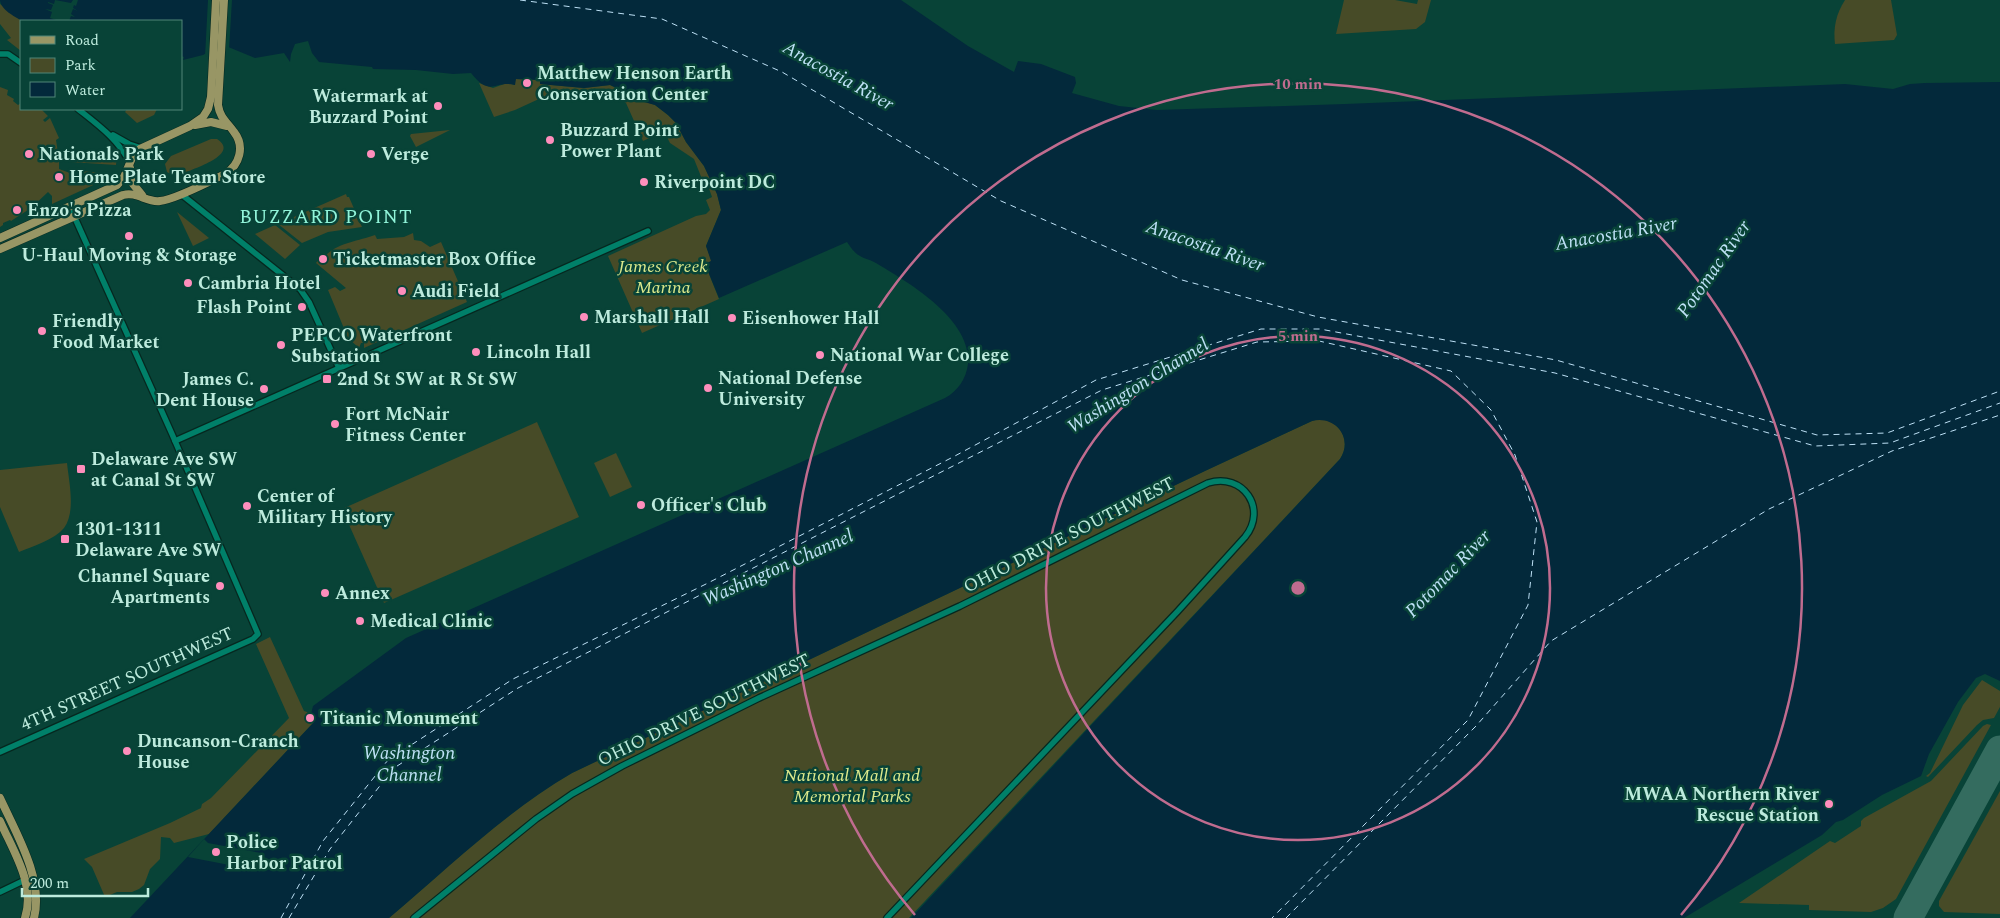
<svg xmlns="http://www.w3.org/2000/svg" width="2000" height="918" viewBox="0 0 2000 918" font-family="Spectral,serif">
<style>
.green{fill:#474b27}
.water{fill:#03293b}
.pier{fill:#084337}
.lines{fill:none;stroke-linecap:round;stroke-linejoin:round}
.ferry{stroke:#bee1f6;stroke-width:1;stroke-dasharray:6 5;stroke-linecap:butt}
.taxiway{stroke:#346c5f;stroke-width:11}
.runway{stroke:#346c5f;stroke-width:29}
.minor-casing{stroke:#06271f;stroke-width:8}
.major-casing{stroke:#06271f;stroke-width:9}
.minor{stroke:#008069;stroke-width:5.5}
.major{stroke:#989665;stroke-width:8}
.ring{fill:none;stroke:#c06c8f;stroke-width:2.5}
.poi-dot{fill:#fe8ebc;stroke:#084337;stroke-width:2}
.labels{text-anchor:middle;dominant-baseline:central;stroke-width:5;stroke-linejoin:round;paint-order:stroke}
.poi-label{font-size:18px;font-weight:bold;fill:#bdebdd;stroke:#084337;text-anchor:start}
.park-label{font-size:18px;font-style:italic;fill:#dde98c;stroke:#084337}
.street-label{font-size:18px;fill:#bdebdd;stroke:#084337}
.water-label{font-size:19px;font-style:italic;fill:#bee1f6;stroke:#084337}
.neighbourhood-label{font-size:19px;letter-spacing:1px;fill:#91f4d9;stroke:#084337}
.centre{fill:#c06c8f;stroke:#084337;stroke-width:2.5}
.ring-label{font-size:15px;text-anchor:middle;font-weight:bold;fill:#c06c8f;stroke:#084337;stroke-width:5;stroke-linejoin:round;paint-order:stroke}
</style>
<rect width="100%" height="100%" fill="#084337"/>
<!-- green -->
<g class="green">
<polygon points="1344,0 1395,0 1417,4 1418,0 1431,0 1425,22 1416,29 1336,34"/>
<path d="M1845,0H1891L1897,35L1894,40L1835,44C1833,28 1836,14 1845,0Z"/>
<polygon points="0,4 22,21 21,51 7,40 11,38 0,24"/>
<polygon points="515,79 540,80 540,84 584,88 610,85 637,99 655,105 668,115 676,123 686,142 704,166 717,194 721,210 706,246 712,261 705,264 719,299 642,333 608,256 696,216 706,214 710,210 706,200 712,197 706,180 702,179 694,159 670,143 664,131 660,131 658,134 643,141 626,103 606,91 598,91 592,93 561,91 552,93 515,110 494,117 479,83 493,88 507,83 515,85"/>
<polygon points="0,87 8,90 7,95 14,99 13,101 18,105 21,103 21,109 41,109 48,116 43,120 45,122 50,118 59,138 56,140 59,159 59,169 70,173 70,170 103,173 102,181 52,204 52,196 48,192 31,208 11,221 10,220 3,223 3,225 0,227"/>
<polygon points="127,109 157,109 154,115 137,123 125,112"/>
<polygon points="450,130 416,147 410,136 411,134"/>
<path d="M211,139H217C242,155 189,170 179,175L174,176L167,172L165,164L171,156Z"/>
<polygon points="109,149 117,155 116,165 71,162 71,159 108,159"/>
<polygon points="346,194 347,197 349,197 362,227 328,232 302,243 278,224"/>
<polygon points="177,212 209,238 193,246"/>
<polygon points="275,225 300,245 285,259 255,234"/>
<path d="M413,233L414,240L421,241L430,247L441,242L467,302L364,348V343H361L359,348L348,338L328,290L335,287L340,291L346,288L316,263L324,253L326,255C340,242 359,241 375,235L377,239L404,237Z"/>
<path d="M1319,419C1340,420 1352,441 1340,459L909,918H389C448,868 505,812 572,773L1207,470L1312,421Z"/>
<polygon points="537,422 579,517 384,603 342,509"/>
<polygon points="616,453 632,487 610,497 594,463"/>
<path d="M67,463C69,482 76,512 64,528C54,540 33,546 19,552L0,507V470Z"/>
<polygon points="270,637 304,711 307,712 314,722 209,834 174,843 170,838 161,837 160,859 150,869 144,885 139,889 132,892 117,892 105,897 92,867 84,859 170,823 201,808 202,804 211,798 289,718 256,644"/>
<polygon points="1982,680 2000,691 2000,707 1994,718 1983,720 1977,725 1928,777 1926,776 1930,773 1963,705"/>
<polygon points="1987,724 1991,725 1896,899 1883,908 1871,912 1809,910 1809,905 1739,903 1830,841 1835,843 1861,826 1861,821 1864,818 1931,781 1983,726"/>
<polygon points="2000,791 2000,914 1944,912 1939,906 1939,901"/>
</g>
<!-- water -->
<path class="water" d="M0,0H901L968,46L1014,72L1018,61L1041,64L1075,77L1076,83L1072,93L1119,106L1157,110L1345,104L1845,84L1893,89L1910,84L1925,83L2000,82V681L1985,674L1976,678L1958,702L1929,754L1921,776L1882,795L1843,820L1836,822L1822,835L1684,918H911L1340,459C1354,438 1335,415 1312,421L1207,470L572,773C505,812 448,868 389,918H130L314,722L310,718L313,706L406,638L945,398C958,391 966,379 968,364C972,319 908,282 874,262C869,259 864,259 860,256C854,253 850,246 847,242L719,298L705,264L711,261L706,246L721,210L717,194L704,166L686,142L676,123L668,115L655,105L637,100L629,93L610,85L584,88L540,84V80L516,79L515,85C494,80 491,98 471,73L453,74L416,70L373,69L372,67L319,62L312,53L308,41L295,44L291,54L290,62L284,53L255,58L221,44L203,55L183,60L184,57L181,56V21H22C14,16 1,10 0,0Z"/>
<!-- pier -->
<g class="pier">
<polygon points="55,0 71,3 73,0 78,0 76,6 74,5 73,8 78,11 73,9 71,14 75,17 71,16 69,21 59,21 50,18 52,12 45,9 51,10 53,5 48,3 48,2 54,4"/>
<polygon points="208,0 232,0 229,50 219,47 205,57"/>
<polygon points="204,839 208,843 261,853 263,856 250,869 188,857"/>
</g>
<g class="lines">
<!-- ferry -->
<g class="ferry">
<polyline points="520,0 662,19 782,72 1001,201 1182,280 1318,317 1556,360 1817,435 1887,433 2000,391"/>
<polyline points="281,918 323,841 388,760 513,679 706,584 953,457 1096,380 1261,329 1320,329 1555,373 1815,446 1890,443 2000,403"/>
<polyline points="289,918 330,849 394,768 518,688 1102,390 1257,342 1319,341 1451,371 1491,410 1515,455 1537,522 1528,605 1468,720 1272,918"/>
<polyline points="1286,918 1476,726 1551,641 1769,509 1892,451 2000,415"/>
</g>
<!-- taxiway -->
<polyline class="taxiway" points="1992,765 2000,760"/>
<!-- runway -->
<polyline class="runway" points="1908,918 2000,750"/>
<defs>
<g id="minor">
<polyline points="0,54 8,54 21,63"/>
<path d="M78,109C98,125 118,139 130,163"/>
<polyline points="113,135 129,144 141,148"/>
<polyline points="181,194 300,289 309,302 339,368"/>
<polyline points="175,441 648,231"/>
<polyline points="0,752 253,639 258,634 172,434 70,207"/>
<polyline points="0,892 25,880"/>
<path d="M414,918L536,819L572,794L622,766L759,698L960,606L1208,483C1243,472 1268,509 1245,537L1177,612L887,918"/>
</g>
<g id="major">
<polyline points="195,125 211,122 227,126"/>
<polyline points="130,168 133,184 142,195"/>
<polyline points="0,238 117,185 124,177 132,158 140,149 190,126 203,117 208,109 211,97 216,0"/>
<path d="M0,249L123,195C137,191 147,203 160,201C174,200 211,181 225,174C240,165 245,146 234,132C227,122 220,118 218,105L224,0"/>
<path d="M0,798C16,833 44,879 34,918"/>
<path d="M0,821C13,851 36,885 25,918"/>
</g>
</defs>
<!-- minor casing -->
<use href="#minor" class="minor-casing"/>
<!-- major casing -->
<use href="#major" class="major-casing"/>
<!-- minor -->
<use href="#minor" class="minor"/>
<!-- major -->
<use href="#major" class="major"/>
</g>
<!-- distance rings -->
<g class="ring">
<circle cx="1298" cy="588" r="252"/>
<path d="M915 915A504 504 0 1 1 1681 915"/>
</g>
<!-- markers -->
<g class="poi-dot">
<circle cx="527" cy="83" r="5"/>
<circle cx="438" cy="106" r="5"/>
<circle cx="550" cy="140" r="5"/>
<circle cx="29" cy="154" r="5"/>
<circle cx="371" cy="154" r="5"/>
<circle cx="59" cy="177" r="5"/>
<circle cx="644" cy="182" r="5"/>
<circle cx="17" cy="210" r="5"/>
<circle cx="129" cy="236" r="5"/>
<circle cx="323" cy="259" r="5"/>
<circle cx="188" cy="283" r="5"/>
<circle cx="402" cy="291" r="5"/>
<circle cx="302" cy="307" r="5"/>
<circle cx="584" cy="317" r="5"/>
<circle cx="732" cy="318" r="5"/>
<circle cx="42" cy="331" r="5"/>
<circle cx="281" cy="345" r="5"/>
<circle cx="476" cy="352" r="5"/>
<circle cx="820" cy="355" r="5"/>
<rect x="322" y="374" width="10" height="10" rx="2.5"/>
<circle cx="708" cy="388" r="5"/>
<circle cx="264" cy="389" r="5"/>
<circle cx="335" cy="424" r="5"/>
<rect x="76" y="464" width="10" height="10" rx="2.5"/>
<circle cx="641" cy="505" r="5"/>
<circle cx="247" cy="506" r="5"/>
<rect x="60" y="534" width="10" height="10" rx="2.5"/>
<circle cx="220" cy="586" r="5"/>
<circle cx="325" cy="593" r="5"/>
<circle cx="360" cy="621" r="5"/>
<circle cx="310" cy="718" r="5"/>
<circle cx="127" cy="751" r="5"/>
<circle cx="1829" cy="804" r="5"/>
<circle cx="216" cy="852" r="5"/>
</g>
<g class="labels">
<!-- poi labels -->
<g class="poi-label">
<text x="537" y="73">Matthew Henson Earth<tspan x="537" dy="21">Conservation Center</tspan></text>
<text x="428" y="96" text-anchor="end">Watermark at<tspan x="428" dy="21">Buzzard Point</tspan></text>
<text x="560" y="130">Buzzard Point<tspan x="560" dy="21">Power Plant</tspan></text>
<text x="39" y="154">Nationals Park</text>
<text x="381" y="154">Verge</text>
<text x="69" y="177">Home Plate Team Store</text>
<text x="654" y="182">Riverpoint DC</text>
<text x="27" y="210">Enzo's Pizza</text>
<text x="129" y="255" text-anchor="middle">U-Haul Moving &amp; Storage</text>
<text x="333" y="259">Ticketmaster Box Office</text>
<text x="198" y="283">Cambria Hotel</text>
<text x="412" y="291">Audi Field</text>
<text x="292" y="307" text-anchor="end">Flash Point</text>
<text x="594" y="317">Marshall Hall</text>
<text x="742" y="318">Eisenhower Hall</text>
<text x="52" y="321">Friendly<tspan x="52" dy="21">Food Market</tspan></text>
<text x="291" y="335">PEPCO Waterfront<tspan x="291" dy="21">Substation</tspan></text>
<text x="486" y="352">Lincoln Hall</text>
<text x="830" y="355">National War College</text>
<text x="718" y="378">National Defense<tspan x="718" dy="21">University</tspan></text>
<text x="254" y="379" text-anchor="end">James C.<tspan x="254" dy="21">Dent House</tspan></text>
<text x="337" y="379">2nd St SW at R St SW</text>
<text x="345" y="414">Fort McNair<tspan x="345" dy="21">Fitness Center</tspan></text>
<text x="91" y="459">Delaware Ave SW<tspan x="91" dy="21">at Canal St SW</tspan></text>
<text x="257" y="496">Center of<tspan x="257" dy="21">Military History</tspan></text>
<text x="651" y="505">Officer's Club</text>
<text x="75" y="529">1301-1311<tspan x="75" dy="21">Delaware Ave SW</tspan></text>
<text x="210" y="576" text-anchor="end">Channel Square<tspan x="210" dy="21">Apartments</tspan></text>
<text x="335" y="593">Annex</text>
<text x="370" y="621">Medical Clinic</text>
<text x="320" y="718">Titanic Monument</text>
<text x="137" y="741">Duncanson-Cranch<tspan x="137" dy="21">House</tspan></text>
<text x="1819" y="794" text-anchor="end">MWAA Northern River<tspan x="1819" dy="21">Rescue Station</tspan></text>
<text x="226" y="842">Police<tspan x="226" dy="21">Harbor Patrol</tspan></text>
</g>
<!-- park labels -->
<g class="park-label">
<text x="663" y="266">James Creek<tspan x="663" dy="21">Marina</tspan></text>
<text x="852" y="775">National Mall and<tspan x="852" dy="21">Memorial Parks</tspan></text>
</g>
<!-- street labels -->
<g class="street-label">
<text transform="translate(1069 535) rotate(-27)">OHIO DRIVE SOUTHWEST</text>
<text transform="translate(127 679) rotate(-24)">4TH STREET SOUTHWEST</text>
<text transform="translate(704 710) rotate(-26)">OHIO DRIVE SOUTHWEST</text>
</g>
<!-- water labels -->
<g class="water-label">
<text transform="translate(838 76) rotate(29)">Anacostia River</text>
<text transform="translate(1616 234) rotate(-10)">Anacostia River</text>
<text transform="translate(1205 246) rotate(19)">Anacostia River</text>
<text transform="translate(1714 269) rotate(-55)">Potomac River</text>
<text transform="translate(1138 386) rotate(-32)">Washington Channel</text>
<text transform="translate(778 568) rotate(-24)">Washington Channel</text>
<text transform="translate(1448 574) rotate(-46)">Potomac River</text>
<text x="409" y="753">Washington<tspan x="409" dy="22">Channel</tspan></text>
</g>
<!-- neighbourhood labels -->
<g class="neighbourhood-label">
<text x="326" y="217">BUZZARD POINT</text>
</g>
</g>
<circle cx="1298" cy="588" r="8" class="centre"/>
<g class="ring-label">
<text x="1298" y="89">10 min</text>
<text x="1298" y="341">5 min</text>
</g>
<!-- legend -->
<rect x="20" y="20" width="162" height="90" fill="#084337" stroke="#508679"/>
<rect x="30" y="36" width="25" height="8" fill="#989665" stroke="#508679"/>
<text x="65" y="45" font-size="15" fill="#bdebdd">Road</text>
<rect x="30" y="58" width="25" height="15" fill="#474b27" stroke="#508679"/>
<text x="65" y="70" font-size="15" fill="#bdebdd">Park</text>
<rect x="30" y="82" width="25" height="15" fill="#03293b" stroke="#508679"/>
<text x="65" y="95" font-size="15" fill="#bdebdd">Water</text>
<!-- scale -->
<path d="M22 888v8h126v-8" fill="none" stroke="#bdebdd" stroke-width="2.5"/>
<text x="30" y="888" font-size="15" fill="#bdebdd" stroke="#084337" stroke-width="4" paint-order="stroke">200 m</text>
</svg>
